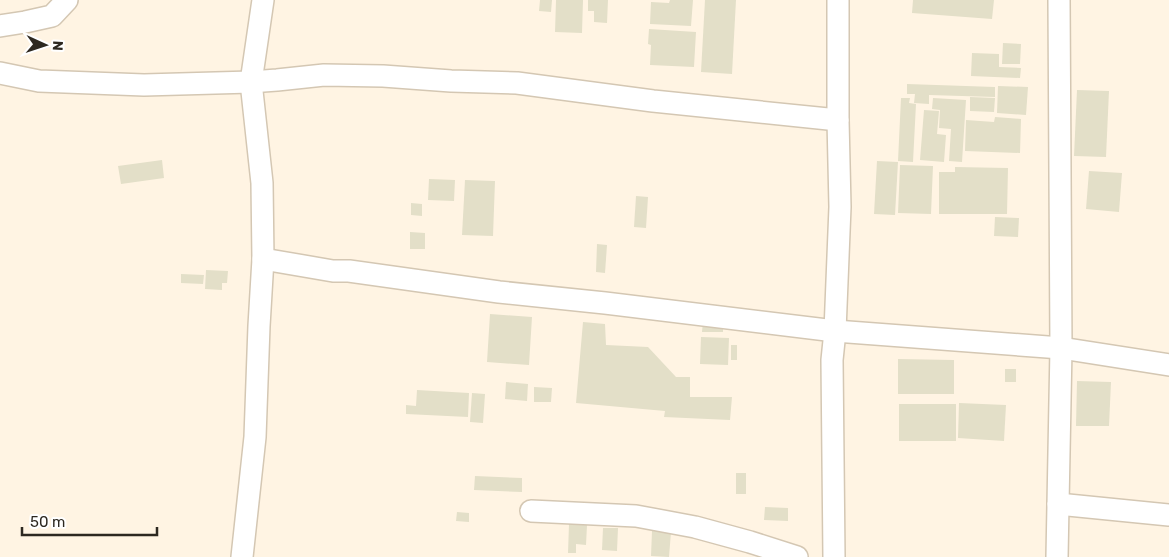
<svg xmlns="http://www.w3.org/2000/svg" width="1169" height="557" viewBox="0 0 1169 557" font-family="Rubik,sans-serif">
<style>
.building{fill:#e3dfc8}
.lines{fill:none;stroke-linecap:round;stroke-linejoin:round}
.street-casing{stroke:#d4c7b3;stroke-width:24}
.street{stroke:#fff;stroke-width:21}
</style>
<rect width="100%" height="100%" fill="#fff4e3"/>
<!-- building -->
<g class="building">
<polygon points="540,0 552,0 551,12 539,11"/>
<polygon points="556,0 583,0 582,33 555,32"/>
<polygon points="588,0 608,0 607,23 594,22 594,11 588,11"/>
<polygon points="670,0 693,0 691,26 650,24 651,2 669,3"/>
<polygon points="705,0 736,0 732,74 701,72"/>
<polygon points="913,0 994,0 992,19 912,13"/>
<polygon points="649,29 696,32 694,67 650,65 651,45 648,44"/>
<polygon points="1003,43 1021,44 1020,64 1002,64"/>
<polygon points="972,53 999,54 999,67 1021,68 1020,78 971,76"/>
<polygon points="907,84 995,87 995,97 929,95 929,104 914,103 915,94 907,94"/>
<polygon points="998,86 1028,87 1026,115 997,113"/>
<polygon points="1077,90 1109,91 1106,157 1074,156"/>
<polygon points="970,97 995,98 994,112 970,111"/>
<polygon points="901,98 910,98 909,103 916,104 913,162 898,161"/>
<polygon points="933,98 966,100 962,162 949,161 951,129 939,128 940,110 932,109"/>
<polygon points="924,110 939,111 937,134 946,135 944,162 920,160"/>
<polygon points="995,117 1021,119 1020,153 965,151 966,120 994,122"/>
<polygon points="162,160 164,178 121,184 118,166"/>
<polygon points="877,161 898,162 895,215 874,214"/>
<polygon points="900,165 933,166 931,214 898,213"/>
<polygon points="955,167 1008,168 1007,214 939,214 939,172 955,172"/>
<polygon points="1089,171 1122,173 1119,212 1086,209"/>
<polygon points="429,179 455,180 454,201 428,200"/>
<polygon points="465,180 495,181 493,236 462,235"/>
<polygon points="636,196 648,197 646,228 634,227"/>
<polygon points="411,203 422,204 422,216 411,215"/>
<polygon points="995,217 1019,218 1018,237 994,236"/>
<polygon points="410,232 425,233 425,249 410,249"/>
<polygon points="597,244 607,245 605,273 596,272"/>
<polygon points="206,270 228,271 227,283 222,283 222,290 205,289"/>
<polygon points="181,274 204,275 203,284 181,283"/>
<polygon points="490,314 532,317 529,365 487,362"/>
<polygon points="703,321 723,322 723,332 702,332"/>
<polygon points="583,322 605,324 606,345 648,347 676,377 690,377 690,397 732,397 730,420 664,417 665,411 576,403"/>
<polygon points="701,337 729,338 728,365 700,364"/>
<rect x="731" y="345" width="6" height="15"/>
<polygon points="898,359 954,360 954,394 898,394"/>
<rect x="1005" y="369" width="11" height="13"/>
<polygon points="1077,381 1111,382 1109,426 1076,426"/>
<polygon points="506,382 528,384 527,401 505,399"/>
<polygon points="534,387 552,388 551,402 534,402"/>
<polygon points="417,390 469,393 468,417 406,414 406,405 416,406"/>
<polygon points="472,393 485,394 483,423 470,422"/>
<polygon points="959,403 1006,405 1004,441 958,438"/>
<rect x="899" y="404" width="57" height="37"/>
<rect x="736" y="473" width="10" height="21"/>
<polygon points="475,476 522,478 522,492 474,490"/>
<polygon points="765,507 788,508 788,521 764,520"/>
<polygon points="457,512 469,513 469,522 456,521"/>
<polygon points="569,524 587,525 586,545 576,544 576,553 568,553"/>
<polygon points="603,528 618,528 617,551 602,550"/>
<polygon points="652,531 671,532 669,557 651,556"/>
</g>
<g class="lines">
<defs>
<g id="street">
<polyline points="0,26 25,22 52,16 67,0"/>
<polyline points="0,73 39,81 144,85 251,82 277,80 324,75 383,76 451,81 517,83 653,101 838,120"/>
<polyline points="263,259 333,271 349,271 499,292 605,303 835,331 1061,348 1169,365"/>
<polyline points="1058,504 1169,515"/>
<polyline points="531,511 636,516 695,527 750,542 797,557"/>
<polyline points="242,557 255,437 259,326 263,259 262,183 251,82 263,0"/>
<polyline points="834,557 832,360 835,331 840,207 838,120 838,0"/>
<polyline points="1057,557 1061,348 1059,0"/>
</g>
</defs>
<!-- street casing -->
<use href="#street" class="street-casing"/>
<!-- street -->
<use href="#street" class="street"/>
</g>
<!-- north arrow -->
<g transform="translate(45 45) rotate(93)" stroke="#ffffff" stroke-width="4" paint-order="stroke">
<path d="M0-4L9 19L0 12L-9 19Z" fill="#2d2820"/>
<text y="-8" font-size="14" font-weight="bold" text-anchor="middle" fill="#2d2820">N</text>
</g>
<!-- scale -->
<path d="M22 527v8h135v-8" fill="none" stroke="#2d2820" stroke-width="2.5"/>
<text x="30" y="527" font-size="15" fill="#2d2820" stroke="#ffffff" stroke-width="4" paint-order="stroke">50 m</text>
</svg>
